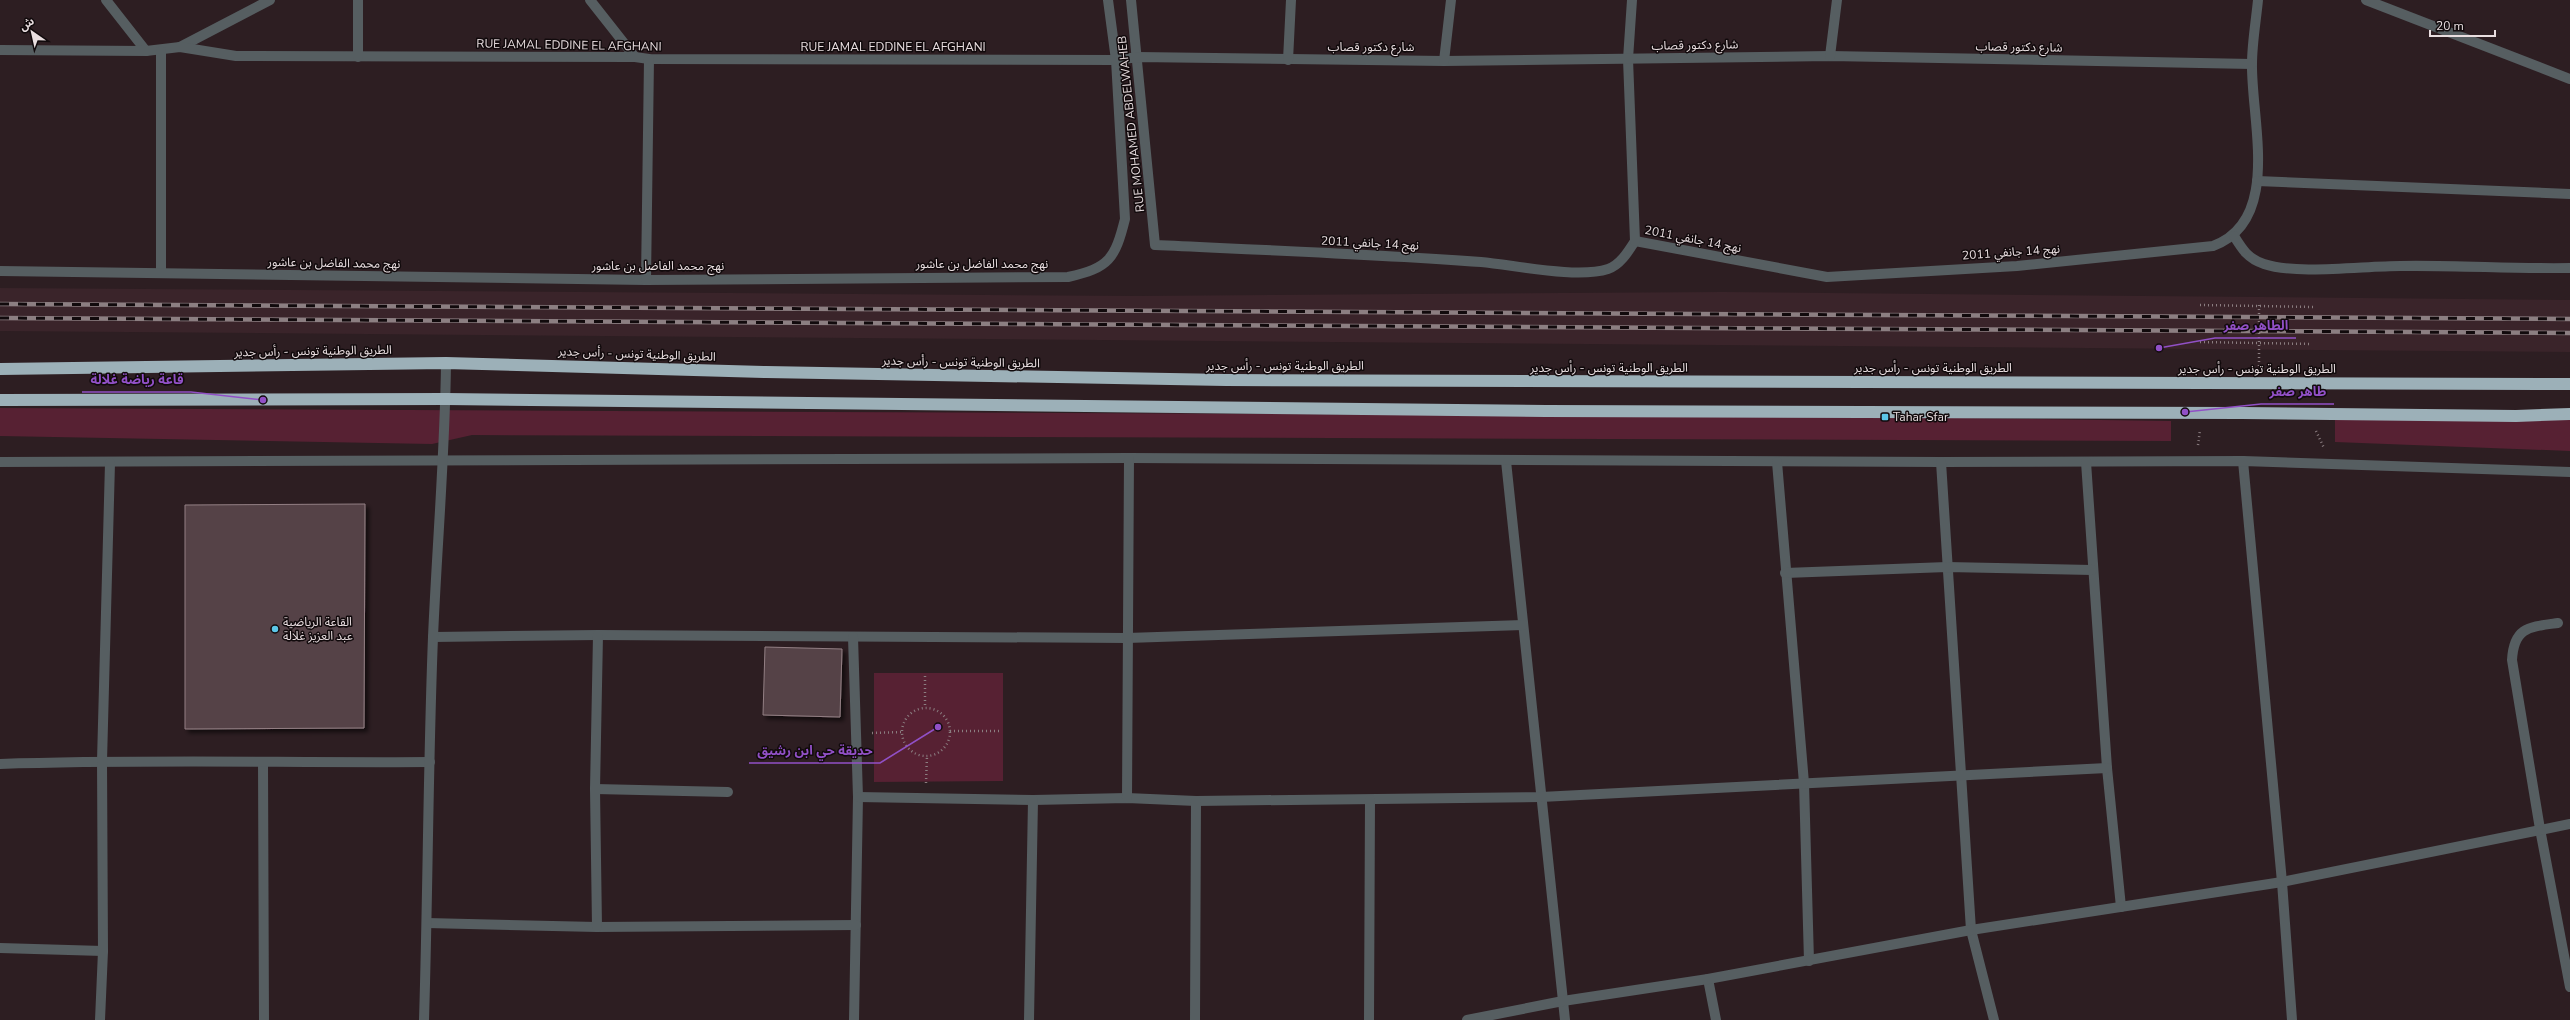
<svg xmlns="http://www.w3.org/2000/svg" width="2570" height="1020" viewBox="0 0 2570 1020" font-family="'Nunito Sans','Noto Sans Arabic',sans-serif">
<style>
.built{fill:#3a242a}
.green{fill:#572133}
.building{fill:#544347;stroke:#937f84;filter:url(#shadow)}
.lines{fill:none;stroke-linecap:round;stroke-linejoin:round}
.path{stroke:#8b7e81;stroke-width:2.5;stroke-dasharray:1 3;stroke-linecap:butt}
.street{stroke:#565e61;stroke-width:10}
.highway{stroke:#9cb0b8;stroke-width:12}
.rail-casing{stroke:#8c7f82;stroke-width:4.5}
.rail{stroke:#110a0c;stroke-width:3;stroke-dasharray:9;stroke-linecap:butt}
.poi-dot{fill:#5cc7e8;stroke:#110a0c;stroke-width:1.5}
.labels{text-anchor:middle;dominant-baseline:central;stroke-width:3;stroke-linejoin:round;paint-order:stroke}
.street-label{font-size:12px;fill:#e9dee0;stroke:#110a0c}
.poi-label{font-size:12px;fill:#e9dee0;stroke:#110a0c;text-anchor:start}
.leader{fill:none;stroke:#9150c6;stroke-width:1.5}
.callout-dot{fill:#9150c6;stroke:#110a0c;stroke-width:1.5}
.callout-label{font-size:13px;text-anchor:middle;font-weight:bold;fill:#9150c6;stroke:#110a0c;stroke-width:3;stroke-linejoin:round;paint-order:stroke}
</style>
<defs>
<filter id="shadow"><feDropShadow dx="3.5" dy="3.5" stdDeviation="2" flood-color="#0009"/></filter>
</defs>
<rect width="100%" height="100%" fill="#2d1e22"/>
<!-- built -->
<polygon class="built" points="0,288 1138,296 1723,292 2570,300 2570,352 0,331"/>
<!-- green -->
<g class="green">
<polygon points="0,408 1885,417 2171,421 2171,441 472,435 432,444 0,436"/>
<polygon points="2570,418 2570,451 2335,442 2335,419"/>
<polygon points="874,673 1003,673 1003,781 874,782"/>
</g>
<!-- building -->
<g class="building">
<polygon points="365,504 364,728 185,729 185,505"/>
<polygon points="765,647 842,649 840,717 763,715"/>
</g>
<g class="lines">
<!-- path -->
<g class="path">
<polyline points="2200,305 2315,307"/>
<polyline points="2259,305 2259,366"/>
<polyline points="2200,342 2312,344"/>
<polyline points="2316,431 2324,448"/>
<polyline points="2198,445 2200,430"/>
<polyline points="925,676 925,708"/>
<circle cx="926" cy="732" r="24"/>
<polyline points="950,731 999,731"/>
<polyline points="872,733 902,732"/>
<polyline points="926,783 927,756"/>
</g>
<!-- street -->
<g class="street">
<polyline points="106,0 146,51"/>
<polyline points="590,0 635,57"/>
<path d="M1131,0L1155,245C1264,250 1373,254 1481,262C1515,265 1577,279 1608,269C1620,265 1628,252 1635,241L1827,277L2017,266L2213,246C2282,221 2251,120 2252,64C2252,43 2256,21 2258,0"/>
<polyline points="1632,0 1628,59 1635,241"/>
<polyline points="2366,0 2570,79"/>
<polyline points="180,47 270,0"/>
<polyline points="0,50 146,51 180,47 236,56 635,57 649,59 1116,60 1138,57 1444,61 1830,56 2252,64"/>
<polyline points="161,51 161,273"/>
<polyline points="1830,56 1837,0"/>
<polyline points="358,57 358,0"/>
<polyline points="1288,60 1291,0"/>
<polyline points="1444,61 1451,0"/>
<polyline points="2257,181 2570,194"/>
<path d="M2234,236C2242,249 2248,259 2264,264C2296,275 2363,266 2400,266C2457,265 2513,269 2570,268"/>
<path d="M0,271L646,280L1068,277C1109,268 1115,259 1125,219L1116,60L1108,0"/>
<polyline points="646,280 649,59"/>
<polyline points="1506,461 1565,1020"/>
<polyline points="2243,461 2282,882 2292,1020"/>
<polyline points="0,462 1129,458 1941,462 2243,461 2570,472"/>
<polyline points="1777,462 1804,783 1809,961"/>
<polyline points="1941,462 1971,930 1994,1020"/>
<polyline points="2086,462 2107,768 2121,907"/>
<polyline points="1785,573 1947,567 2092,570"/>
<path d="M2558,623C2529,627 2514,627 2512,660L2540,829L2570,987"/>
<polyline points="433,637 598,635 1127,638 1523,625"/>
<polyline points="853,637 858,797 854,1020"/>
<polyline points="263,763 264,1020"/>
<path d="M0,764C143,759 287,763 430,762"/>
<polyline points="595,789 728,792"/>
<polyline points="858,797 1033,800 1127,798 1196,801 1541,797 2107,768"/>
<polyline points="1127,798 1129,458"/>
<polyline points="427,923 597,927 856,925"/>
<polyline points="597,927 595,789 598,635"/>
<polyline points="0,948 103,951"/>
<polyline points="1708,979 1716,1020"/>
<polyline points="100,1020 103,951 102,761 110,463"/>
<path d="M424,1020C428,892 428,764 433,637C437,545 445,454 446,363"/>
<polyline points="1029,1020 1033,800"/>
<polyline points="1195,1020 1196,801"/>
<polyline points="1369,1020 1370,800"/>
<polyline points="1467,1020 1563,1001 1708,979 1971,930 2282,882 2570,824"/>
</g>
<!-- highway -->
<g class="highway">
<polyline points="0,369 446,363 766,372 1226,380 2570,384"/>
<polyline points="0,400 446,399 1546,411 2242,413 2516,416 2570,414"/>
</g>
<defs>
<g id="rail">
<polyline points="0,304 2570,319"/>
<polyline points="0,318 2570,333"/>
</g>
</defs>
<!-- rail casing -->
<use href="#rail" class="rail-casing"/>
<!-- rail -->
<use href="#rail" class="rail"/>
</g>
<!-- markers -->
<g class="poi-dot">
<rect x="1881" y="413" width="8" height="8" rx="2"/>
<circle cx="275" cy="629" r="4"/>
</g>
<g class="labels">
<!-- street labels -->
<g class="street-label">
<text transform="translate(569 45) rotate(1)">RUE JAMAL EDDINE EL AFGHANI</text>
<text transform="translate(1695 45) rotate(-1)">شارع دكتور قصاب</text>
<text x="893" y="47">RUE JAMAL EDDINE EL AFGHANI</text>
<text x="1371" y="47">شارع دكتور قصاب</text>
<text transform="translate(2019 47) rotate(1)">شارع دكتور قصاب</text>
<text transform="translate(1131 124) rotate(-96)">RUE MOHAMED ABDELWAHEB</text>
<text transform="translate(1693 239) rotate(11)">نهج 14 جانفي 2011</text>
<text transform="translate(1370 243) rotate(3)">نهج 14 جانفي 2011</text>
<text transform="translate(2011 252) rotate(-4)">نهج 14 جانفي 2011</text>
<text transform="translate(334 263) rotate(1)">نهج محمد الفاضل بن عاشور</text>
<text x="982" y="264">نهج محمد الفاضل بن عاشور</text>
<text x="658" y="266">نهج محمد الفاضل بن عاشور</text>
<text transform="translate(313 351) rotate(-1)">الطريق الوطنية تونس - رأس جدير</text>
<text transform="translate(637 354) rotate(2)">الطريق الوطنية تونس - رأس جدير</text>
<text transform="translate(961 362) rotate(1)">الطريق الوطنية تونس - رأس جدير</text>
<text x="1285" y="366">الطريق الوطنية تونس - رأس جدير</text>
<text x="1609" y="368">الطريق الوطنية تونس - رأس جدير</text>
<text x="1933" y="368">الطريق الوطنية تونس - رأس جدير</text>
<text x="2257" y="369">الطريق الوطنية تونس - رأس جدير</text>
</g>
<!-- poi labels -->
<g class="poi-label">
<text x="1893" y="417">Tahar Sfar</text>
<text x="283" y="622">القاعة الرياضية<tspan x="283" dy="14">عبد العزيز غلالة</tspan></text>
</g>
</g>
<!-- callouts -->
<path class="leader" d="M2159 348L2215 338H2296M263 400L191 392H82M2185 412L2261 404H2334M938 727L880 763H749"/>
<g class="callout-dot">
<circle cx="2159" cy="348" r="4"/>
<circle cx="263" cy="400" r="4"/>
<circle cx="2185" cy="412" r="4"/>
<circle cx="938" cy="727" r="4"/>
</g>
<g class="callout-label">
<text x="2256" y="330">الطاهر صفر</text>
<text x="137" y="384">قاعة رياضة غلالة</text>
<text x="2298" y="396">طاهر صفر</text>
<text x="815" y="755">حديقة حي ابن رشيق</text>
</g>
<!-- north arrow -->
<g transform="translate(32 32) rotate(326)" stroke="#110a0c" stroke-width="3" paint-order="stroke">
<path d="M0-3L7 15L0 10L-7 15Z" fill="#e9dee0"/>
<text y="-6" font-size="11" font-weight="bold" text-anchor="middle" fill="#e9dee0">ش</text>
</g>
<!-- scale -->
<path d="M2430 30v6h65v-6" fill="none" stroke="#e9dee0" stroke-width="2"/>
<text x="2436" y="30" font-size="12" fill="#e9dee0" stroke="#110a0c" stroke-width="3" paint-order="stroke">20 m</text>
</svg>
